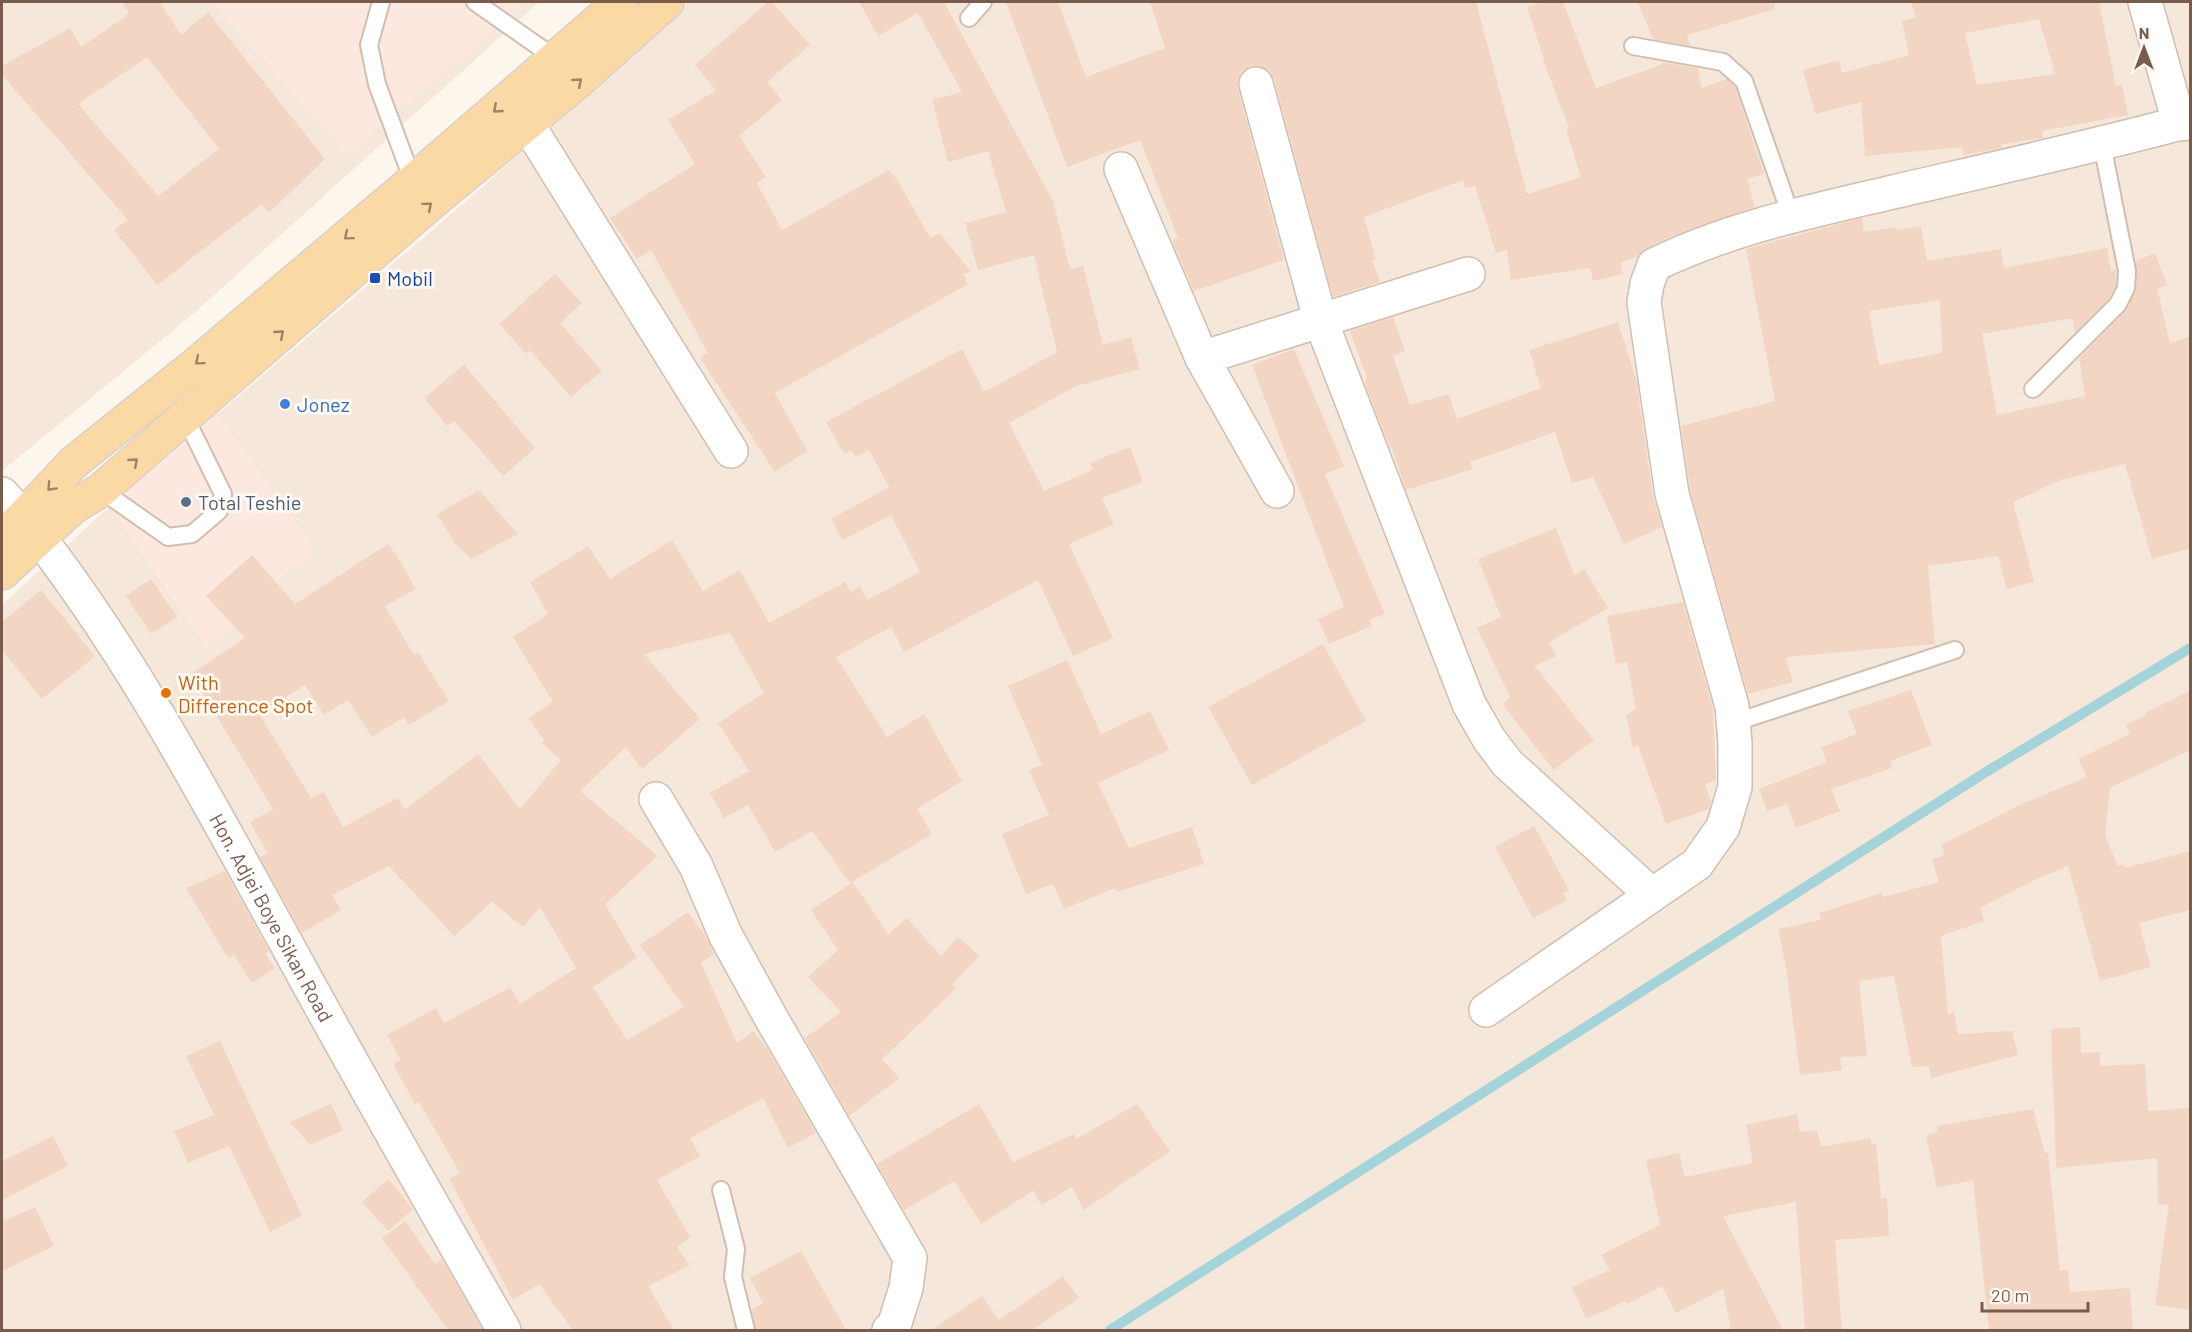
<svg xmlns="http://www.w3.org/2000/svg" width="2192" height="1332" viewBox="0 0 2192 1332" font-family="Barlow,sans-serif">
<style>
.residential{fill:#f5e8da}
.commercial{fill:#fde8e0}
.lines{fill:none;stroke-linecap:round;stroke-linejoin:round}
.stream{stroke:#a5d3da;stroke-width:10}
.building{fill:#f3d5c3;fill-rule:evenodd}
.lane-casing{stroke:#d1beb0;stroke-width:20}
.street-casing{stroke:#d1beb0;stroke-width:36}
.secondary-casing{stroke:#d6c0b0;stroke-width:36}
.primary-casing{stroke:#dad1cd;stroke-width:36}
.lane{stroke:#fff;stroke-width:16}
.street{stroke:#fff;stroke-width:33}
.secondary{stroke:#fff;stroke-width:33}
.primary{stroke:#fbd9a5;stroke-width:33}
.oneway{stroke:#a18267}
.transit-dot{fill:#1a4fb4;stroke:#fffaf3;stroke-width:2}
.shop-dot{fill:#3f7fe0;stroke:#fffaf3;stroke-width:2}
.service-dot{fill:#5c6f8a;stroke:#fffaf3;stroke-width:2}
.food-dot{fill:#e8710a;stroke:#fffaf3;stroke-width:2}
.labels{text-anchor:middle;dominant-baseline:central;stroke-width:6;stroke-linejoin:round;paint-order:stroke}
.transit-label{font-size:20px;fill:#164399;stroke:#fffaf3;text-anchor:start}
.shop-label{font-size:20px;fill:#366cbe;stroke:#fffaf3;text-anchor:start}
.service-label{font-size:20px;fill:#4e5e75;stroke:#fffaf3;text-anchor:start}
.food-label{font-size:20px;fill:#c56008;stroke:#fffaf3;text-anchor:start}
.street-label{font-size:20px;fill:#7a5c4d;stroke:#fffaf3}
</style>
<rect width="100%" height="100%" fill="#fdf6ec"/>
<!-- residential -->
<g class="residential">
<polygon points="2,2 539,2 193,314 2,471"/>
<polygon points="689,2 2190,2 2190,1330 2,1330 2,605 100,515 471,197"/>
</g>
<!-- commercial -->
<g class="commercial">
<polygon points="211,2 527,2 347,154"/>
<polygon points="214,410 315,549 206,647 107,502"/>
</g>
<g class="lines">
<!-- stream -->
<polyline class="stream" points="1110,1330 1986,772 2190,648"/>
</g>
<!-- building -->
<g class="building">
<path d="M122,2H160L181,35L208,12L325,159L269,213L262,204L157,285L114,230L128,220L2,75V66L70,28L81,47L129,14ZM147,57L219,149L158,196L78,104Z"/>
<polygon points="768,2 772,2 810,45 767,82 782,100 739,136 766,177 757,183 782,230 889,170 898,181 930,238 940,233 971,272 963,274 968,284 775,393 807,451 775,472 700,358 708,353 651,250 637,259 610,218 695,164 668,120 716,90 695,65"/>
<polygon points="859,2 944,2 1053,201 1070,269 1083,266 1103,345 1131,337 1140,369 1076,386 1009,423 1044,491 1093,470 1090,463 1130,447 1143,482 1102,498 1114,524 1069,544 1113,638 1073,656 1038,580 904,652 891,627 836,657 887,737 924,714 962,781 917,809 932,834 850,883 812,831 775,852 748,805 724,818 710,793 749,771 718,723 764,693 730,633 644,654 700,719 642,769 626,747 580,791 658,856 605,904 637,958 593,987 627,1040 684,1007 640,945 688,912 707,938 714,954 701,963 737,1043 753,1031 768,1050 816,1133 788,1148 763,1098 690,1138 700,1156 657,1180 690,1237 677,1247 690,1265 648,1286 674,1330 573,1330 539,1284 513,1300 449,1178 460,1173 419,1102 415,1104 393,1064 401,1060 387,1035 436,1008 444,1023 510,987 520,1004 576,968 540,907 523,927 492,902 454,936 389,866 332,895 341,910 302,933 260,857 268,853 250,822 273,809 191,674 245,638 206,596 252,555 295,604 388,544 397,556 416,589 385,606 414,655 418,652 449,701 409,725 404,717 372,737 348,700 324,715 305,685 259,714 311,798 324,792 343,827 398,798 405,810 478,754 520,809 561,760 542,743 544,741 529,718 553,702 513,637 548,614 530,582 588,546 610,579 672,540 703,591 740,570 769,623 845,582 851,592 860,586 867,600 920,572 891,515 842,540 831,519 889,487 869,450 855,457 852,450 844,454 826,422 962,349 984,391 989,388 990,389 1057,352 1034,255 978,270 965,223 1006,212 988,151 948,162 932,100 962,92 918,13 878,36"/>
<polygon points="1006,2 1058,2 1086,77 1165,48 1150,2 1476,2 1527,194 1581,177 1566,129 1569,128 1548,73 1527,7 1543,2 1563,2 1596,88 1663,64 1662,62 1697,68 1702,88 1727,79 1735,87 1764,174 1747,179 1755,207 1675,235 1646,248 1637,257 1620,262 1623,274 1593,281 1590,268 1511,280 1507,250 1496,253 1475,186 1465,188 1463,180 1364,217 1376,259 1372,260 1380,282 1333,297 1274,79 1269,70 1260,66 1252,66 1242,71 1238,80 1238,89 1284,260 1194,291 1172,240 1178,238 1140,140 1067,167"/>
<polygon points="1638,2 1774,2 1775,9 1687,35 1690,46 1653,39"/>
<path d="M1911,2H2099L2116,86L2122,85L2128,115L2042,131L2043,138L2002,144V148L1986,151L1964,155L1963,147L1865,156L1861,102L1815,114L1803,70L1839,60L1842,73L1909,55L1902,21L1916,17ZM2039,19L2055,74L1977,85L1965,33Z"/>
<path d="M1862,218L1864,232L1896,227V230L1921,226L1927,261L2001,249L2004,268L2107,248L2111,271L2116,269V285L2109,298L2075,332L2073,318L1982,334L1997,415L2085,396L2079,358L2127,309L2136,289V261L2155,253L2167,285L2157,288L2170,343L2190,336V548L2152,559L2125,464L2061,480L2013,502L2034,582L2007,589L1998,556L1928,566L1935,644L1786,657L1793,682L1748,694L1690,490L1681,426L1775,401L1746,249ZM1940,300L1942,353L1879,365L1869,311Z"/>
<polygon points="555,274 582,303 560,323 602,371 571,397 530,350 526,354 499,324"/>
<polygon points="1393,317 1405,351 1393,356 1410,405 1449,394 1457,419 1541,388 1529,350 1618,322 1636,379 1653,497 1662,527 1624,544 1593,477 1572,483 1555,432 1470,462 1473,469 1406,490 1392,448 1390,448 1366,387 1365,379 1367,378 1350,331"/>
<polygon points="1294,349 1344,466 1325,474 1385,614 1369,620 1372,626 1329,644 1318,619 1344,607 1252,365"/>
<polygon points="464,365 535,448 503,476 454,421 447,426 424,398"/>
<polygon points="479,490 518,534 471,559 456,545 437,514"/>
<polygon points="1556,528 1574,575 1584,569 1608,608 1549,642 1556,656 1535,666 1594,740 1554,770 1502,704 1510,697 1477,628 1501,617 1478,559"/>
<polygon points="151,579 177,617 151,634 126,596"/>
<polygon points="41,590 95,656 42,699 2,650 2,622"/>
<polygon points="1683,602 1713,709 1716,780 1705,784 1711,801 1709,809 1666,824 1638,745 1633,748 1626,715 1636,709 1627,662 1616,664 1607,616"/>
<polygon points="1323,644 1366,721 1252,785 1208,707"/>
<polygon points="1067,660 1101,734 1150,711 1169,750 1098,783 1129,848 1192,827 1204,864 1117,892 1115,888 1064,909 1053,884 1026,894 1002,834 1049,815 1029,770 1042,765 1008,686"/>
<polygon points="1911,690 1932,745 1890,761 1892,768 1831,789 1840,811 1796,828 1787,804 1767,811 1759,789 1827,762 1821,747 1857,734 1848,711"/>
<polygon points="2190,691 2190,750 2110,788 2105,835 2118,866 2124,864 2125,868 2190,851 2190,910 2139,923 2151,967 2100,981 2068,866 2035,880 1980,908 1984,921 1941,936 1948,1014 1954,1012 1958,1034 2012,1031 2018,1055 1931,1078 1929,1066 1912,1067 1894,976 1859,981 1867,1056 1840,1057 1842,1070 1800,1075 1786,967 1778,929 1821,920 1819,913 1881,893 1883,897 1939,882 1932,860 1945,855 1941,845 2024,803 2087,777 2078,759 2130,734 2126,725 2146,715 2145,713"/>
<polygon points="1534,826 1569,890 1563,893 1567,900 1533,918 1495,847"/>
<polygon points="225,871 269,951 265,954 275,968 252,983 234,955 228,958 186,888"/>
<polygon points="853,882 888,934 907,918 941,956 958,937 979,956 952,985 956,989 882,1059 899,1078 849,1116 805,1038 841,1012 808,977 838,950 811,910"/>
<polygon points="2080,1027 2081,1053 2100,1052 2100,1066 2145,1064 2148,1111 2190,1108 2190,1310 2155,1305 2169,1205 2158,1205 2157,1158 2056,1168 2051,1029"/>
<polygon points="220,1041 302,1216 270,1232 229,1146 188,1163 174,1131 214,1115 186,1056"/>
<polygon points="331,1104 343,1130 310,1145 290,1122"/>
<polygon points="979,1104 1013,1162 1074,1134 1076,1139 1137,1104 1170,1151 1084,1210 1072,1187 1042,1205 1033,1191 981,1224 954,1181 904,1210 877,1164"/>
<polygon points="2033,1109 2045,1153 2048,1153 2060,1271 2068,1269 2070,1292 2130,1288 2133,1330 1989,1330 1973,1180 1937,1188 1926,1135 1938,1132 1937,1126"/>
<polygon points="1797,1114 1800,1132 1817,1130 1821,1147 1870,1138 1871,1144 1876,1143 1881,1198 1887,1198 1889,1236 1835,1240 1842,1330 1805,1330 1796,1202 1723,1216 1783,1330 1731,1330 1723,1289 1676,1313 1662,1286 1627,1304 1626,1301 1586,1319 1572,1287 1610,1270 1601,1255 1660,1225 1646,1160 1679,1153 1685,1177 1753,1163 1746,1125"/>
<polygon points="53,1136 68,1166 2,1200 2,1161"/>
<polygon points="388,1179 413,1209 388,1231 362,1202"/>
<polygon points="35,1207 54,1246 2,1271 2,1222"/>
<polygon points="405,1221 435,1264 442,1259 483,1330 448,1330 382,1238"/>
<polygon points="801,1251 846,1330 756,1330 752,1309 763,1303 750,1278"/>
<polygon points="1063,1276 1079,1298 1032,1330 931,1330 982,1296 999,1320"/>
</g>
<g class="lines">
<defs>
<g id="lane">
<polyline points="381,2 369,45 377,84 413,181"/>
<polyline points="475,2 555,58"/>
<polyline points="969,18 983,2"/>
<polyline points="1633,46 1723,62 1744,81 1791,216"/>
<polyline points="2033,389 2118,304 2126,288 2127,271 2102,144"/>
<polyline points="101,490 168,537 192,534 219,511 223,494 185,417"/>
<polyline points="1733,723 1955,650"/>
<polyline points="721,1190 736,1249 733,1277 746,1330"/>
</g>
<g id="street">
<polyline points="2145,2 2175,108 2177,124 2190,123"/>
<polyline points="1256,84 1320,319 1469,704 1489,739 1507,763 1652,895"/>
<polyline points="528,125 731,451"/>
<polyline points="1121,169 1202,358 1277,491"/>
<polyline points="1202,358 1468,274"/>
<path id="s1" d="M23,517C127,647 205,796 285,941C356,1072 430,1201 504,1330"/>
<polyline points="656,799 696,866 726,936 770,1016 910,1258 906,1288 894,1326 889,1330"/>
<path d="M1486,1010L1697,864L1723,827L1735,787V743L1732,706L1672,494L1644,302L1647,284L1654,265C1729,228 1812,211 1893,192C1988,170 2083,149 2177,124"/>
</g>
<polyline id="secondary" points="2,494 23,517"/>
<g id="primary">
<polyline points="2,535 23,517 73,463 195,365 413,181 620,2"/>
<polyline points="2,573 72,508 101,490 430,204 575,84 667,2"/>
</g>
</defs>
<!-- lane casing -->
<use href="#lane" class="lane-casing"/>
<!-- street casing -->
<use href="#street" class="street-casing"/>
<!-- secondary casing -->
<use href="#secondary" class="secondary-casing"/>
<!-- primary casing -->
<use href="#primary" class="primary-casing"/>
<!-- lane -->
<use href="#lane" class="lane"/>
<!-- street -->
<use href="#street" class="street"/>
<!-- secondary -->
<use href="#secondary" class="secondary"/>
<!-- primary -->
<use href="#primary" class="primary"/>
</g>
<!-- one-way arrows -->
<defs><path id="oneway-chevron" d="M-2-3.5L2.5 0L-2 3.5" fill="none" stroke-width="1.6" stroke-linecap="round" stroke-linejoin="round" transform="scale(1.5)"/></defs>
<g class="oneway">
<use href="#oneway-chevron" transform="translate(578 82) rotate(-41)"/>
<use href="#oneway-chevron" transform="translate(497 109) rotate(139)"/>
<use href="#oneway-chevron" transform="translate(428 206) rotate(-40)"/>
<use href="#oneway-chevron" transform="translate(348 236) rotate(140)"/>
<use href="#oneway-chevron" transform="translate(280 334) rotate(-41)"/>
<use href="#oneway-chevron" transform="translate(199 361) rotate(140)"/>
<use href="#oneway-chevron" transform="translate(134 462) rotate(-41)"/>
<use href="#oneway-chevron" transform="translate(51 487) rotate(133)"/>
</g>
<!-- markers -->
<rect class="transit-dot" x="369" y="272" width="12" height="12" rx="3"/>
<circle class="shop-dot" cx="285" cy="404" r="6"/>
<circle class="service-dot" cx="186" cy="502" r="6"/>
<circle class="food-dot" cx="166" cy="693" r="6"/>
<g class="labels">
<!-- transit labels -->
<g class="transit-label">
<text x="387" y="278">Mobil</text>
</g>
<!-- shop labels -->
<g class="shop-label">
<text x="297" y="404">Jonez</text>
</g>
<!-- service labels -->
<g class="service-label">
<text x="198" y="502">Total Teshie</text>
</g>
<!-- food labels -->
<g class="food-label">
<text x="178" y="682">With<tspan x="178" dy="23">Difference Spot</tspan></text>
</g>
<!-- street labels -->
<g class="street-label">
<text stroke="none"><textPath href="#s1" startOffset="472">Hon. Adjei Boye Sikan Road</textPath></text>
</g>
</g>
<!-- border -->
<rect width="2192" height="1332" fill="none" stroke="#7a5c4d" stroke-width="6"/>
<!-- north arrow -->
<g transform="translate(2144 48)" stroke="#fffaf3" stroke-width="4.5" paint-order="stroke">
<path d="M0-4.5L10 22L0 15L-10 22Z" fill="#7a5c4d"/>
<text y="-9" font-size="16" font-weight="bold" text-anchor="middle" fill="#7a5c4d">N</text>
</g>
<!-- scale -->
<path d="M1982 1302v9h106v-9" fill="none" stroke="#7a5c4d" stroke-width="3"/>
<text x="1991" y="1302" font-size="18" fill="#7a5c4d" stroke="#fffaf3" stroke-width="4.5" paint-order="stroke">20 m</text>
</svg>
